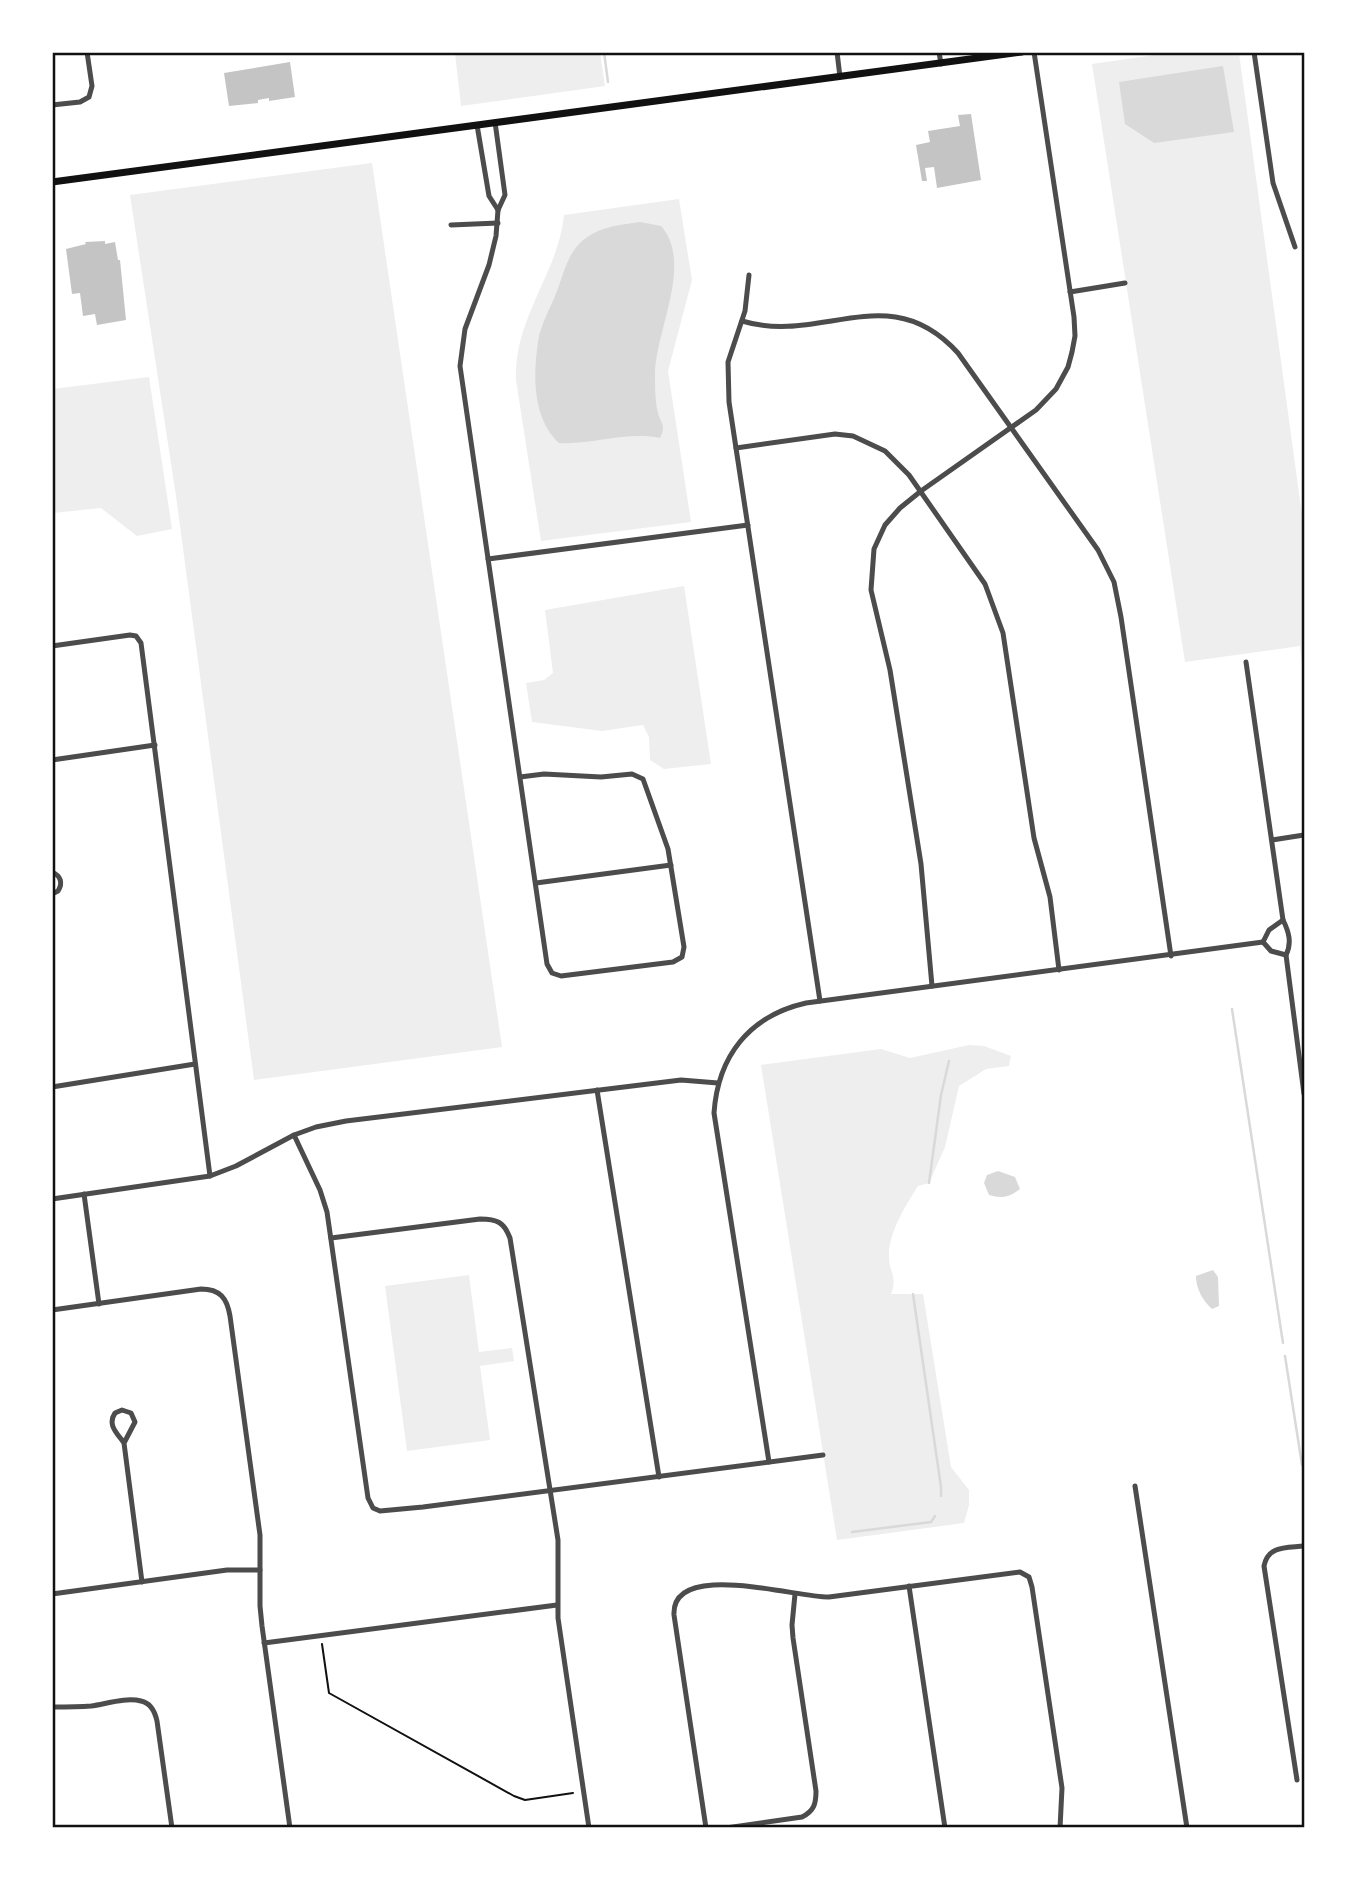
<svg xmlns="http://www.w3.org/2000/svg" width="1357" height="1880" viewBox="0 0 1357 1880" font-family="'Zilla Slab',serif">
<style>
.green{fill:#eee}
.water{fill:#d9d9d9}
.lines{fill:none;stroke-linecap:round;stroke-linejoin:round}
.stream{stroke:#d9d9d9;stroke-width:2.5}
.building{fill:#c4c4c4}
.path{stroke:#111;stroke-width:2}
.minor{stroke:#4c4c4c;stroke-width:5}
.secondary{stroke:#111;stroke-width:7}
.neatline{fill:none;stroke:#111;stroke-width:2.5}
</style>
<rect width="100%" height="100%" fill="#fff"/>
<!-- green -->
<g class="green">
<polygon points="455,53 600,53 605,86 461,106"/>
<polygon points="1169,53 1239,53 1304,530 1304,682 1300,646 1185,662 1092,64"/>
<polygon points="372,163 502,1047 254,1080 176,496 130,195"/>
<path d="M679,199L692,280L668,371L691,522L541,541L516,380C514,317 558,274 564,215Z"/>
<polygon points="149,377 172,529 137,536 101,508 53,513 53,389"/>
<polygon points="684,586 711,764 664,769 650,760 649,737 643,725 602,731 532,722 526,683 544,680 553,673 545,610"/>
<path d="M969,1045L984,1046L1011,1056L1009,1066L986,1069L959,1086L945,1147L929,1183L918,1186C906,1205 888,1233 889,1257C889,1272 898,1277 891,1294H923L951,1467L969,1490V1505L964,1523L837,1540L761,1065L881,1049L910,1058Z"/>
<polygon points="469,1275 479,1352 512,1348 514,1361 480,1366 490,1440 407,1451 385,1286"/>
</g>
<!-- water -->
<g class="water">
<polygon points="1223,66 1234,132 1154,143 1125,124 1119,82"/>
<path d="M640,222L661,226C694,263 655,331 655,375C655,387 655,401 658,413C659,418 663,423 663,428C663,432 661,435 660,438C627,431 592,445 559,443C531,417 533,371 539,336C542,323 550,308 555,296C563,277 566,257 580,243C596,227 619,225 640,222Z"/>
<path d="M998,1171L1015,1177L1020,1189C1009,1197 1002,1199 989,1195L984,1183L987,1175Z"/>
<path d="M1213,1270L1218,1277L1219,1306L1212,1309C1203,1301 1196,1289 1196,1276Z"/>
</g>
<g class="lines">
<!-- stream -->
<g class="stream">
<polyline points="604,52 608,82"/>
<polyline points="1232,1009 1283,1343"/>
<polyline points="929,1183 941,1095 949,1061"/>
<polyline points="913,1294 941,1487 941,1496"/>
<polyline points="1285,1356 1302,1465"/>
<polyline points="852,1532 931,1522 935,1516"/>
</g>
</g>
<!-- building -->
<g class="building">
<polygon points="290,62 295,97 269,101 269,98 258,100 258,103 229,106 224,73"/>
<polygon points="971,114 981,180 937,188 934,167 925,168 927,181 922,181 916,145 930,142 928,131 960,126 958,115"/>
<polygon points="105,241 105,244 115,242 118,260 120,260 126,320 97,325 95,314 83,316 80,293 72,294 66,249 86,244 85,242"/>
</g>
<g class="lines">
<!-- path -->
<polyline class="path" points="322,1644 329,1693 514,1796 525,1800 573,1793"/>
<!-- minor -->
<g class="minor">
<polyline points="837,52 840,77"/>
<polyline points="939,52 941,64"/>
<polyline points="1254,52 1273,183 1295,247"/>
<polyline points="52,105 80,102 89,97 92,86 87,52"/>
<polyline points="495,122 505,195 498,210 496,236 489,265 465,329 460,366 547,964 552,973 561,976 673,962 682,957 684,947 668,849 643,779 632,774 601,777 544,774 520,777"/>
<polyline points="477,125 489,196 498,210"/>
<polyline points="451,225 498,223"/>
<polyline points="749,275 745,311 728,362 729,402 820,1001"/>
<polyline points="1070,292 1125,283"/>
<path d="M742,321C822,345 889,277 958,353L1098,550L1114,582L1121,617L1171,956"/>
<polyline points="736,448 835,434 853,436 885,451 909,475 985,584 1003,633 1034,838 1050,897 1059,970"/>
<polyline points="488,559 748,525"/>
<polyline points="52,646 130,635 136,636 141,643 210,1176"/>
<path d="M1246,662L1283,920C1289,932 1292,943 1286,955L1304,1094"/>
<polyline points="52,760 155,745"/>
<polyline points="1272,840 1304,835"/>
<path d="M52,872C61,876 63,883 58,891L52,894"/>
<polyline points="536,883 671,865"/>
<polyline points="1283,920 1269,930 1263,942 1271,951 1286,955"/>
<polyline points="932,986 921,864 890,670 871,590 874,549 885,525 900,508 921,491 1036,410 1056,389 1068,367 1072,352 1075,336 1074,317 1034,52"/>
<polyline points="52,1087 195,1064"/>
<polyline points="597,1090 659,1477"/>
<polyline points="294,1135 320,1190 327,1212 368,1498 373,1508 380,1511 423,1507 823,1455"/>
<polyline points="84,1194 99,1304"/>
<polyline points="52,1199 210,1176 236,1166 294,1135 316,1127 346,1121 681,1080 718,1083"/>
<path d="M331,1238L480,1219C497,1219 504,1222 510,1238L558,1540V1618L589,1828"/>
<path d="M52,1310L201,1289C220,1289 227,1298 230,1316L260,1535V1606L262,1626L290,1828"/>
<path d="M124,1443C117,1433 107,1425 115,1413L122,1410L131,1413L135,1422L124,1443L142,1582"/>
<path d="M769,1462L714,1113C718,1056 749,1016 806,1003L1263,942"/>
<polyline points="1135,1486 1187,1828"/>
<polyline points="909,1586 945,1828"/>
<polyline points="52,1594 227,1570 260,1570"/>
<polyline points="264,1643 557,1605"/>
<path d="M52,1707C65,1707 78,1707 91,1706C106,1704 126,1697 141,1701C151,1703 155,1712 157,1721L172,1828"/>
<path d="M1297,1780L1264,1566C1268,1545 1287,1548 1304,1546"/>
<path d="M706,1828L674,1615C671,1559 797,1598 829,1597L1020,1572L1029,1577L1032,1587L1062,1788L1060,1828"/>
<path d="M726,1828L802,1817C814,1811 816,1804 816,1791L793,1638L792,1625L795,1594"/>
</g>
<!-- secondary -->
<polyline class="secondary" points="52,182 1022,52"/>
</g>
<!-- border -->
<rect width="1357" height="1880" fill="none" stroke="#ffffff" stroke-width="108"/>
<rect x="54" y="54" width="1249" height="1772" class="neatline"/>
</svg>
